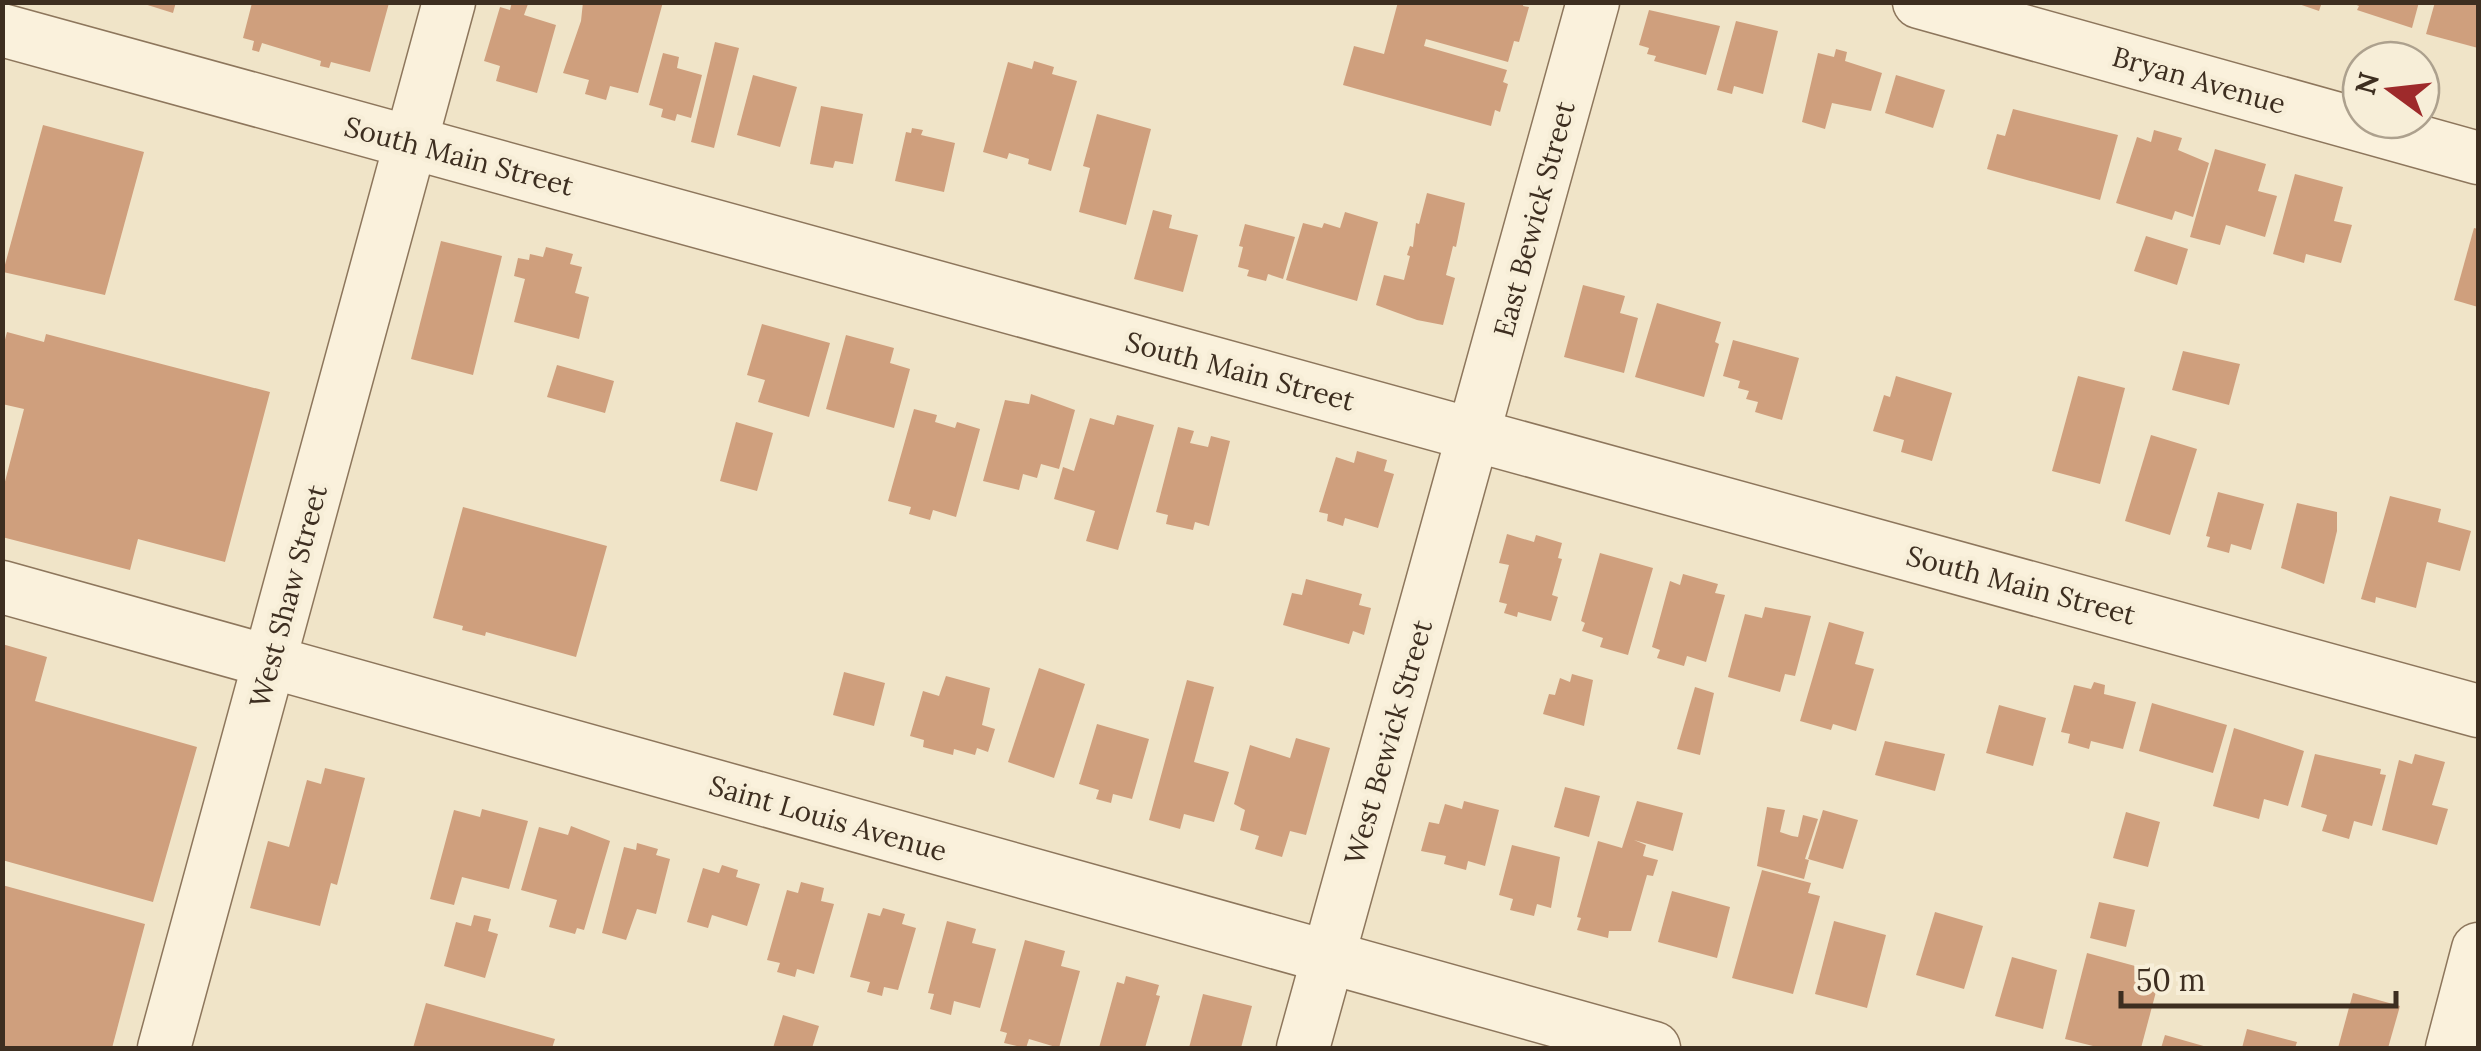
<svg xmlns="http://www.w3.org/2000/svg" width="2481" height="1051" viewBox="0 0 2481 1051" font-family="Lora,serif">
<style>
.building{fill:#cf9f7d}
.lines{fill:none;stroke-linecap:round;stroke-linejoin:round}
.minor-casing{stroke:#8d765c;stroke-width:55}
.minor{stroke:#faf1dc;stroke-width:52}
.labels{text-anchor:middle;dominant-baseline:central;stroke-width:9;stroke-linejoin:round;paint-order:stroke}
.street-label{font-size:28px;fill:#3d2e20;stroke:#f7eed8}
</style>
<rect width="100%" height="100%" fill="#f0e4c8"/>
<!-- building -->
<g class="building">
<polygon points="138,2 176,2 173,13"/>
<polygon points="512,2 528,4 524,15 556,25 537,93 496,81 500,66 484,61 500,7 510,10"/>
<polygon points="583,2 663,2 638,93 610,86 606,100 585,94 589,80 563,73 581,21"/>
<polygon points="1398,2 1524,2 1523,6 1529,7 1519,42 1514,41 1508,62 1426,39 1424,46 1507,70 1503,82 1508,84 1500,112 1495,110 1491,126 1343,85 1354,46 1384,54"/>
<polygon points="2293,2 2322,2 2319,11"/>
<polygon points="2349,2 2419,2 2412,28 2357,10 2359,6"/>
<polygon points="2435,2 2478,2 2478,48 2426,34"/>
<polygon points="252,3 389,3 370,72 331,62 329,68 320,66 321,61 262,43 259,52 252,50 254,41 243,38"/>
<polygon points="1649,10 1720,26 1706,75 1654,61 1656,56 1647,54 1649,48 1639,45"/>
<polygon points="1736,21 1778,31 1763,94 1734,86 1732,94 1717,90"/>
<polygon points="715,42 739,48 714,148 691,142"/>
<polygon points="1836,49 1847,52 1845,61 1882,73 1871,111 1832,103 1825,129 1802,122 1818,53 1834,57"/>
<polygon points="663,53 679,57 677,68 702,75 691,118 677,114 675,121 661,117 663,109 649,105"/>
<polygon points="1034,61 1054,67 1052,74 1077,81 1051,171 1028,164 1029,159 1009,153 1007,159 983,152 1008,62 1032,69"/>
<polygon points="753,75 797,87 780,147 737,135"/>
<polygon points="1896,75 1945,90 1933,128 1885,113"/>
<polygon points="821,106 863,114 853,164 835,161 833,168 810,164"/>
<polygon points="2013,109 2118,135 2100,200 1987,169 1997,134 2005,136"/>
<polygon points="1097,114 1151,129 1126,225 1079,212 1090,168 1083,166"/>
<polygon points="43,125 144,152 105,295 3,272"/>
<polygon points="912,128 923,130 921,135 955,143 944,192 895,181 906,132 911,133"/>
<polygon points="2154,130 2182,138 2178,150 2209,163 2193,217 2175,211 2172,220 2116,203 2137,137 2151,142"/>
<polygon points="2215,149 2266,164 2258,191 2277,196 2265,237 2226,225 2220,245 2190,237"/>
<polygon points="2295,174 2343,187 2334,221 2352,225 2341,263 2306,254 2304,263 2273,254"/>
<polygon points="1427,193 1465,203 1456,247 1453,246 1446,275 1455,278 1443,325 1417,320 1376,305 1384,275 1404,280 1410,256 1407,255 1410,246 1413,247 1416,223 1419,224"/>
<polygon points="1153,210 1172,215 1169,228 1198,235 1183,292 1134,279"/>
<polygon points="1345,212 1378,222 1357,301 1286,280 1303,223 1322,228 1324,223 1340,228"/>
<polygon points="1245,224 1295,237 1283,279 1268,274 1266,281 1247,276 1249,270 1238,267 1243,247 1239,246"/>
<polygon points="2474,228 2478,229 2478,307 2454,300"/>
<polygon points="2146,236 2188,249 2177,285 2134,271"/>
<polygon points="441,241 502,256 473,375 411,359"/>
<polygon points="546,247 573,254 570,264 582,267 575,293 589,297 579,339 514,322 525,279 514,276 518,258 529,260 530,254 543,257"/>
<polygon points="1583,285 1625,296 1620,313 1638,318 1624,373 1564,357"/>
<polygon points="1657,303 1721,322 1715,342 1719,344 1704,397 1635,377"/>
<polygon points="762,324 830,343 809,417 758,402 765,380 747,375"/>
<polygon points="7,332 44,342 46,334 270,392 225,562 138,539 130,570 2,537 2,493 24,409 2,404 2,351"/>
<polygon points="846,335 894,348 890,363 910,369 894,428 826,409"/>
<polygon points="1733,340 1799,358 1782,420 1755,412 1758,402 1746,399 1749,391 1738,388 1740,381 1723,376"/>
<polygon points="2183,351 2240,364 2229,405 2172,390"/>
<polygon points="557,365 614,381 605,413 547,397"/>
<polygon points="1896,376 1952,393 1932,461 1901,452 1904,440 1873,431 1884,395 1890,397"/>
<polygon points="2078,376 2125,388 2100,484 2052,471"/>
<polygon points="1031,394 1075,410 1059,469 1041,464 1037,478 1023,474 1019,490 983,481 1005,400 1029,404"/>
<polygon points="914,409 937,415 935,422 955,428 957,422 980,429 956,517 933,510 930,520 909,514 911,507 888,501"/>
<polygon points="1117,415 1154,425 1118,550 1086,541 1095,511 1054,499 1063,467 1074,471 1090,418 1114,425"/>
<polygon points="736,422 773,433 757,491 720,481"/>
<polygon points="1178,427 1194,431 1190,443 1208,447 1211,436 1230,441 1209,526 1195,522 1193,530 1166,524 1168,515 1156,512"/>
<polygon points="2151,435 2197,449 2170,535 2125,521"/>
<polygon points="1357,451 1387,460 1384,471 1394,474 1378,528 1345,518 1343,526 1327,521 1328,514 1319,512 1336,457 1354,463"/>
<polygon points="2218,492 2264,504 2251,550 2231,544 2229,553 2207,547 2210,537 2206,536"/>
<polygon points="2390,496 2441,509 2438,522 2471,531 2460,571 2427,562 2416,608 2376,597 2375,603 2361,599"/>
<polygon points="2297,503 2337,512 2337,531 2324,584 2281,568"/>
<polygon points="463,507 607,546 576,657 486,632 485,636 462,630 463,626 433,618"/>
<polygon points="1507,534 1534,542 1536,535 1562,543 1558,558 1562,559 1552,595 1558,597 1551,621 1518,612 1517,617 1504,613 1507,604 1499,602 1509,565 1499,563"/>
<polygon points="1600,553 1653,568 1628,655 1600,647 1603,638 1582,631 1585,623 1581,621"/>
<polygon points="1683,574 1718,584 1715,593 1725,595 1706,662 1687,656 1684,666 1657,658 1660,650 1652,647 1670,581 1680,585"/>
<polygon points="1306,579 1362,594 1359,605 1371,608 1364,635 1353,631 1349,644 1283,625 1292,593 1302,595"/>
<polygon points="1765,607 1811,616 1795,676 1785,674 1780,692 1728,677 1745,614 1762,618"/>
<polygon points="1829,622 1864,632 1855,664 1874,669 1856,731 1833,724 1831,730 1800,721"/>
<polygon points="2,644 47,657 35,701 197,747 153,902 2,860"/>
<polygon points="1039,668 1085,684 1054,778 1008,762"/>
<polygon points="844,672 885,683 874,726 833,715"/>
<polygon points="1572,674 1593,680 1584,726 1543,714 1549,694 1555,695 1560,678 1570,682"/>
<polygon points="946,676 990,688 982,725 995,729 988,752 977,748 975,755 954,749 953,755 923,747 924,740 910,736 923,691 939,696"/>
<polygon points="1187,680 1214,687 1194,762 1229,772 1214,822 1184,814 1180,829 1149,820"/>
<polygon points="2094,682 2105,685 2104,694 2136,702 2123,749 2091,741 2089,749 2068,743 2070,734 2061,732 2074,685 2091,689"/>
<polygon points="1695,687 1714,693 1700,755 1677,749"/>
<polygon points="2152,703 2227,725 2213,773 2139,751"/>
<polygon points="1999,705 2046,718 2033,766 1986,753"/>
<polygon points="1097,724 1149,739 1132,799 1113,794 1111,803 1096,799 1099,790 1079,784"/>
<polygon points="2234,728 2304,751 2288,806 2264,799 2259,819 2213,806"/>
<polygon points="1296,738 1330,748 1306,835 1290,831 1282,857 1255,849 1259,836 1240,830 1245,810 1234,804 1250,745 1290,758"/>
<polygon points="1885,741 1945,754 1935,791 1875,775"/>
<polygon points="2315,754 2381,769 2380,774 2386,775 2372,826 2354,821 2349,839 2322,831 2327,815 2301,807"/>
<polygon points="2415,754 2445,762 2432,805 2448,809 2437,845 2382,830 2399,760 2412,764"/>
<polygon points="325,768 365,778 337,885 331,883 320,926 250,908 268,841 289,847 307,780 321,784"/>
<polygon points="1565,787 1600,796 1589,837 1554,827"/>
<polygon points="1464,801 1499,810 1485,866 1468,861 1466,870 1444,864 1446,856 1421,851 1429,822 1439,824 1445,804 1462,809"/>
<polygon points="1637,801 1683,813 1673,851 1634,840 1646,845 1643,856 1658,860 1653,876 1647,875 1631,931 1609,931 1608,938 1577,930 1581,918 1577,917 1598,841 1622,848"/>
<polygon points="1767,807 1785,810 1780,832 1792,836 1798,837 1803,815 1818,819 1805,859 1809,860 1804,879 1757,866"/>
<polygon points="482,809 528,821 509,889 462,877 454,905 430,899 454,810 480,817"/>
<polygon points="1823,810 1858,820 1843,869 1808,859"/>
<polygon points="2126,812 2160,822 2148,867 2113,858"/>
<polygon points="571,826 610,841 584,930 577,928 575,934 549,927 557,900 521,890 539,827 568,835"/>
<polygon points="637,843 658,849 656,855 670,859 656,914 637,909 626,940 602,933 624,847 636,850"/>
<polygon points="1512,845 1560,857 1551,908 1537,904 1534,916 1510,910 1513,899 1499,895"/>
<polygon points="722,865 738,870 736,877 760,884 747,926 712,915 708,928 687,922 703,868 719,873"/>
<polygon points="1762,870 1811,883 1808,893 1820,896 1793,994 1732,978"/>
<polygon points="801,882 824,888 821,901 834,904 814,974 797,969 795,977 777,972 780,963 767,960 787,890 798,893"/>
<polygon points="2,885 145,924 112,1048 2,1048"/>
<polygon points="1672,891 1730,907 1717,958 1658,942"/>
<polygon points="2099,902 2135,910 2126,947 2090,938"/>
<polygon points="883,908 905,914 902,924 916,928 898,990 884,987 882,996 867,992 870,982 850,977 868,913 880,916"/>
<polygon points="1935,912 1983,926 1964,989 1916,975"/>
<polygon points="474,915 491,919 488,931 498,934 485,978 444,966 456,922 471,926"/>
<polygon points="947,921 976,929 972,943 996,949 980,1008 954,1001 951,1015 930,1009 934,994 928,993"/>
<polygon points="1834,921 1886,935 1867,1008 1815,994"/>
<polygon points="1025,940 1065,951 1061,966 1080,971 1059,1048 1029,1039 1026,1048 1004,1043 1007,1033 1000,1031"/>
<polygon points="2087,953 2161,973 2141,1048 2101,1048 2065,1039"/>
<polygon points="2012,957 2057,970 2043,1029 1995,1016"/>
<polygon points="1126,976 1159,985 1156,995 1160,996 1145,1048 1099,1048 1117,982 1124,984"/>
<polygon points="2353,993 2400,1006 2388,1048 2338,1048"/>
<polygon points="1203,994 1252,1006 1241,1048 1189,1048"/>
<polygon points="426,1003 555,1039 552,1048 413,1048"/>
<polygon points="783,1015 819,1026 812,1048 773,1048"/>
<polygon points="2247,1029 2297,1042 2295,1048 2242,1048"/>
<polygon points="2165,1035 2207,1047 2206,1048 2161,1048"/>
</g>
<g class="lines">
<defs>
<g id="minor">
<polyline points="1919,2 2478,158"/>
<polyline points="2,30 2478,711"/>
<polyline points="2,587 1654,1048"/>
<polyline points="164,1048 449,2"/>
<polyline points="1303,1048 1593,2"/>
<polyline points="2452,1048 2478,949"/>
</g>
</defs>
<!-- minor casing -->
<use href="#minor" class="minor-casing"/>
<!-- minor -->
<use href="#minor" class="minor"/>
</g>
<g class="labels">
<!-- street labels -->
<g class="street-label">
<text transform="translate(2199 80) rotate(16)">Bryan Avenue</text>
<text transform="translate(459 156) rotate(15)">South Main Street</text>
<text transform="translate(1534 219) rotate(-75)">East Bewick Street</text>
<text transform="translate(1240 371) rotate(15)">South Main Street</text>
<text transform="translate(2021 585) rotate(15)">South Main Street</text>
<text transform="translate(288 596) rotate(-75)">West Shaw Street</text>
<text transform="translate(1388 742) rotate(-74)">West Bewick Street</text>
<text transform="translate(828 818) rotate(16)">Saint Louis Avenue</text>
</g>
</g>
<!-- border -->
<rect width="2481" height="1051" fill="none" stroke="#3d2e20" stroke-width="10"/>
<!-- north arrow -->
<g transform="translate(2391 90) rotate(285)"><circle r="48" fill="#f7eed8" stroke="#ada18e" stroke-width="2.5"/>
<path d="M0-8L18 38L0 25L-18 38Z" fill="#9e2a2b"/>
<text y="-15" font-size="28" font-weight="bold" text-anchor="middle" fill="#3d2e20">N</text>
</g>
<!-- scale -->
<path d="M2121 991v15h275v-15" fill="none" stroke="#3d2e20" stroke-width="5"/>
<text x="2136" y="991" font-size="30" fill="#3d2e20" stroke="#f7eed8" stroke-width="8" paint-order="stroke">50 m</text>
</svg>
